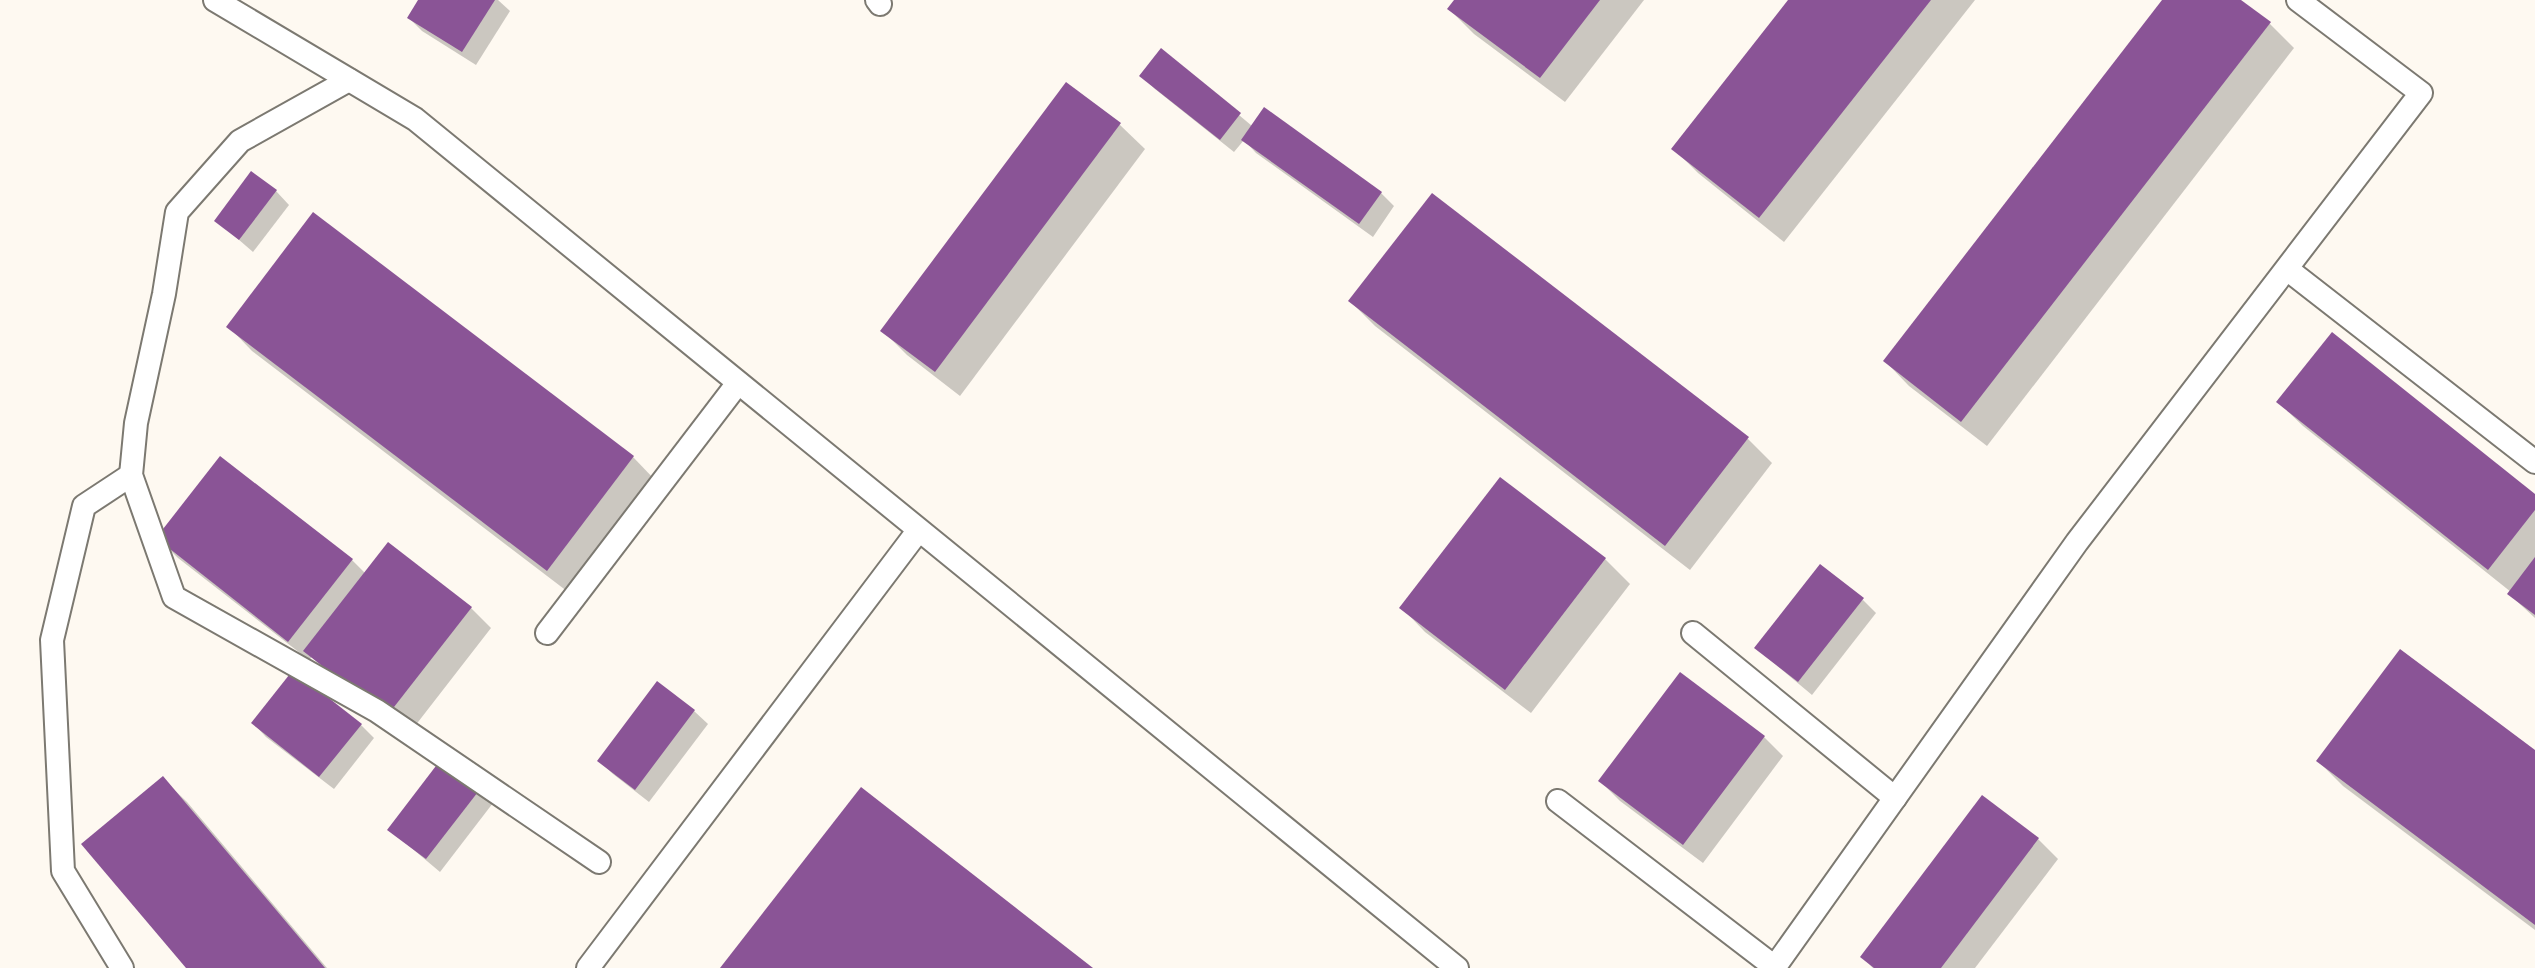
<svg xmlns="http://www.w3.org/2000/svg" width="2535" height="968" viewBox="0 0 2535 968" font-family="Mulish,sans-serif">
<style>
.shadow{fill:#0003}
.building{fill:#8a5496}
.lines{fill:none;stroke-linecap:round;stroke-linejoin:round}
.service-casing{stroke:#7c7971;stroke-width:26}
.service{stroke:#fff;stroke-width:22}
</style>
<rect width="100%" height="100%" fill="#fef9f1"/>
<!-- shadow -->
<g class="shadow">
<polygon points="419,0 498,0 510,11 476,65 422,31 408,17"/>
<polygon points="1456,0 1644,0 1565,102 1474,34 1449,9"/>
<polygon points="1790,0 1975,0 1784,242 1698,173 1673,148"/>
<polygon points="2164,0 2239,0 2270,24 2294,48 1987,446 1909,386 1885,361"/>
<polygon points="1162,50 1252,126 1381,193 1394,206 1373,237 1256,153 1244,140 1234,152 1155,89 1141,75"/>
<polygon points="1067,84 1120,125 1145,149 960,396 907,355 882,330"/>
<polygon points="276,191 289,205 253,252 216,220"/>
<polygon points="1350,301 1748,439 1772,463 1690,570 1375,326"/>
<polygon points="228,326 633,457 657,482 572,595 252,351"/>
<polygon points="2278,402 2535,496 2535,618 2509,594 2511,592 2303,426"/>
<polygon points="1500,479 1605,559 1630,584 1531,713 1425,632 1401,607"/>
<polygon points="158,538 352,560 366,574 471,608 491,628 408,735 325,670 312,657 309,660 178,558"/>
<polygon points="1863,600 1876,613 1812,695 1756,648"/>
<polygon points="694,711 708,724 649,802 613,774 599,761"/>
<polygon points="253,723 361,725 374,738 334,789 266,737"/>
<polygon points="1764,737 1783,756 1703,863 1620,801 1600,781"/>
<polygon points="2535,752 2535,930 2343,786 2318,761"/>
<polygon points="162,778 187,802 327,968 188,968"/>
<polygon points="480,789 493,803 440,872 389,829"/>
<polygon points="2038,839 2058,859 1975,968 1873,968 1862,957"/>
</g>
<!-- building -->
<g class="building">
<polygon points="418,0 495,0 462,52 407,18"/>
<polygon points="1454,0 1600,0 1540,78 1447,9"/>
<polygon points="1788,0 1931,0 1759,218 1671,149"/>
<polygon points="2162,0 2241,0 2271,22 1961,422 1883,361"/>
<polygon points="1161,48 1241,113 1220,140 1139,76"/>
<polygon points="1066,82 1121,123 935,372 880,331"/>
<polygon points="1264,107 1382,192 1359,224 1241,140"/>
<polygon points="251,171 277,190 239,240 214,221"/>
<polygon points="1432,193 1749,437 1665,546 1348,301"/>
<polygon points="313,212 634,456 547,571 226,327"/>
<polygon points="2332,332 2535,494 2535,510 2488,570 2276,402"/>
<polygon points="220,456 353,559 288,642 156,538"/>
<polygon points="1500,477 1606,558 1505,690 1399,608"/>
<polygon points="388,542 472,607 387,716 303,651"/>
<polygon points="2535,557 2535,615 2507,594"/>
<polygon points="1820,564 1864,598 1798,682 1754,648"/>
<polygon points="2400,649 2535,750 2535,925 2316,761"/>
<polygon points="293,670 362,724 319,777 251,723"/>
<polygon points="1680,672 1765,736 1683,845 1598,781"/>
<polygon points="657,681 695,710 635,790 597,761"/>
<polygon points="442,758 481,788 426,859 387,830"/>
<polygon points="163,776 325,968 186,968 81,844"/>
<polygon points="861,787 1093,968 720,968"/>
<polygon points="1982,795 2039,838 1941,968 1874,968 1860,957"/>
</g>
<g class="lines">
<defs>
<g id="service">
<polyline points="215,0 415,119 1457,968"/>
<polyline points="877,0 880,4"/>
<polyline points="349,80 240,141 177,212 164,294 136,423 131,475 174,597 377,711 599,862"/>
<polyline points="2287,269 2535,462"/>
<polyline points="547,633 738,383"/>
<polyline points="1693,633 1895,798"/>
<polyline points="1558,801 1776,968"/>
<polyline points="122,968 63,871 52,640 84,506 131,475"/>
<polyline points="588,968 918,531"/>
<polyline points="1774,968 2077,542 2421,93 2298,0"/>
</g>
</defs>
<!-- service casing -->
<use href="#service" class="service-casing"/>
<!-- service -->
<use href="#service" class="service"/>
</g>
</svg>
